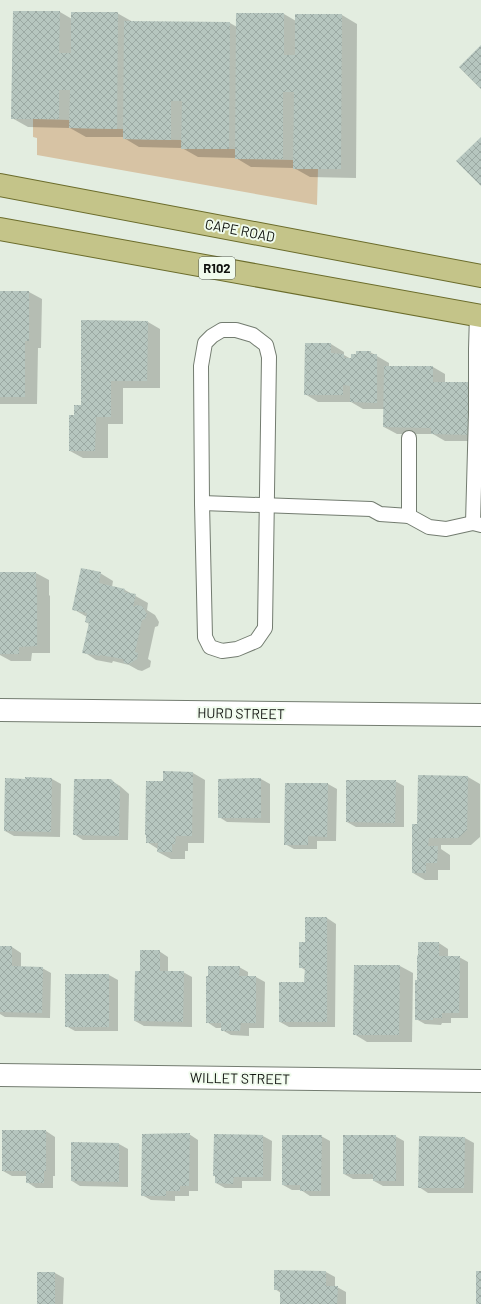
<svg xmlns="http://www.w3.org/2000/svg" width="481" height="1304" viewBox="0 0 481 1304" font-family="Barlow,sans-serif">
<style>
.grass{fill:#d7c3a4}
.shadow{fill:#0003}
.building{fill:url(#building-cross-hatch)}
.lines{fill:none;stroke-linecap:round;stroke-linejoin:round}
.lane-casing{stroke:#737c70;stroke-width:16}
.street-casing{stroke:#737c70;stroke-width:24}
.primary-casing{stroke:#6b6c2b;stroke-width:24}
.lane{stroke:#fff;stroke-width:14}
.street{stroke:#fff;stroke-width:22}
.primary{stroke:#c4c489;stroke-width:22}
.labels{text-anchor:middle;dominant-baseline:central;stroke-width:4;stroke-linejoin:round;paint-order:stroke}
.shield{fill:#f0fbed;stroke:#525851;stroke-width:1}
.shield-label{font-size:13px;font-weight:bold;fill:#0f120e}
.street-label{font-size:14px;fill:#0f120e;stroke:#f0fbed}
</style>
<defs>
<pattern id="building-cross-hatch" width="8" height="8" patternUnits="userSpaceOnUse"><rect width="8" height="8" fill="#b6c6bf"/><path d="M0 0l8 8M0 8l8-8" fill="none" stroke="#9ba9a3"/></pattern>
</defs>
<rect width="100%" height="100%" fill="#e3ede0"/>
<!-- grass -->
<polygon class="grass" points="33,119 70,120 70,128 123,129 123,139 182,140 182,149 235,149 235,159 293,160 293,169 318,169 317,205 37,155 37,138 33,137"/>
<!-- shadow -->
<g class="shadow">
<polygon points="60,12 72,19 117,13 133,22 230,23 237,27 237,14 284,14 296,21 296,15 342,15 357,24 356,178 310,177 294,168 251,167 236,158 198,157 182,148 139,147 124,138 124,137 86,137 70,128 28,127 12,118"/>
<polygon points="0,292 29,292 42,299 41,348 38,348 37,404 0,404"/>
<polygon points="148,322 160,329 160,388 123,388 123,424 108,424 108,458 83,458 70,451 75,416"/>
<polygon points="331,344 344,352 344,355 351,359 370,352 389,363 389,367 433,367 445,374 445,383 481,441 445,441 433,434 397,434 384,427 384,409 363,409 351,402 318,402 305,394"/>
<polygon points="0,573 36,573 49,580 49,595 50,596 50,653 32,653 31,661 11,661 0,655"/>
<polygon points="100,573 113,581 112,587 125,590 148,603 147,610 155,615 159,622 158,626 155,627 148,659 151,661 150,667 142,671 138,670 129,665 113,661 112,663 96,660 84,652 89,624 86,622 87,617 73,609"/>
<polygon points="193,773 205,780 204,843 188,843 188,851 185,851 185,859 171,859 158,852 158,849 147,842 164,782"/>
<polygon points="468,777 480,784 480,837 471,845 441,845 441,849 450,855 450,870 438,870 438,880 425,880 413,873 418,825"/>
<polygon points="52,779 61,784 60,837 14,836 5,831"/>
<polygon points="261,779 270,784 270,823 227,822 219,817"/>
<polygon points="110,780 120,786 129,794 128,840 83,840 74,834"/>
<polygon points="395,781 404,786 404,827 356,827 347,822"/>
<polygon points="286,784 328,784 337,789 336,841 317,841 317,849 294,849 285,844"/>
<polygon points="327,918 336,924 335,1027 289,1027 280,1022 305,983 305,970 300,967 306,943"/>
<polygon points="439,943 448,949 448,957 459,957 468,962 468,1018 451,1018 451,1023 442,1023 441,1025 425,1024 416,1019 419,957"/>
<polygon points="0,947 12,947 21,953 21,967 42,968 51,973 50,1018 5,1017 0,1014"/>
<polygon points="159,951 168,957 168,972 183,972 192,977 192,1027 144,1026 135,1021 140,972"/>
<polygon points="400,966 413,973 412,1042 367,1042 354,1034"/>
<polygon points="239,967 248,972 248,977 256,977 265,982 264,1028 249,1028 249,1036 231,1035 222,1030 222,1028 216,1028 207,1022 209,977"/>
<polygon points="66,975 109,975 118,980 118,1031 75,1031 66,1026"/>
<polygon points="3,1131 46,1131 55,1137 55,1176 53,1176 53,1188 36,1188 27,1182 27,1176 12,1176 3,1171"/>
<polygon points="189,1134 198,1140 198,1191 189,1191 189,1196 175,1196 175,1201 151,1200 142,1195"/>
<polygon points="215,1135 263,1136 272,1141 271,1181 242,1181 242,1188 225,1188 216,1183"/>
<polygon points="321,1136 330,1141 330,1196 310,1196 301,1190 292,1190 283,1185"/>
<polygon points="395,1136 404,1141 404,1186 383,1186 374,1181 374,1179 353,1179 344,1174"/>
<polygon points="465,1138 474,1143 473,1193 428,1193 419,1187"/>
<polygon points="72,1143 119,1144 128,1149 128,1187 80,1186 72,1181"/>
<polygon points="275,1271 326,1272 335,1277 335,1287 337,1287 346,1292 346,1304 281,1304 281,1293 275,1289"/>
<polygon points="55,1273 64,1278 63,1304 38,1304"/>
</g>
<!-- building -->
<g class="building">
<polygon points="13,11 60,11 59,53 71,53 71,12 118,12 117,129 69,128 70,90 59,90 59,119 11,119"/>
<polygon points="236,13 284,13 284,55 295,55 295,14 342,14 341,169 293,169 294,92 283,92 283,159 235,159"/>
<polygon points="124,21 230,22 229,149 181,149 182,101 171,101 171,140 123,139"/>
<polygon points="481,45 481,89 459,67"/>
<polygon points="481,137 481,186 456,161"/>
<polygon points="0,291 29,291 29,341 25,341 25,397 0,397"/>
<polygon points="81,320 148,321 147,381 111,381 111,417 96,417 95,451 69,451 69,415 74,415 74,405 81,405"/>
<polygon points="305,343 331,343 331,353 344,354 344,358 351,358 351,354 356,354 356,351 371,351 370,354 377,354 377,403 350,402 350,386 343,385 343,395 304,395"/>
<polygon points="384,366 433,366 433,382 471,382 474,435 431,434 431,428 383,427"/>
<polygon points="81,568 101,572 99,583 125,589 124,592 136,594 133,607 137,605 142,606 147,614 145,619 142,620 135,652 138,653 137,659 129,664 124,663 123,659 100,655 100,656 82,653 89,623 85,622 87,613 72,610"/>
<polygon points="0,572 36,572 36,588 37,587 37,646 19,647 19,654 0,654"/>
<polygon points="163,771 193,772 192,836 176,836 175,844 172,844 172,852 157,852 158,843 146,843 146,835 145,835 146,781 163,781"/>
<polygon points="418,775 468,776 467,830 458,838 429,838 428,846 438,846 437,863 426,863 426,873 412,873 412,824 417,824"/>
<polygon points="25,777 52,778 51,832 4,831 5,778 25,779"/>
<polygon points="261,778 261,818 218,818 218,779"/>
<polygon points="74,779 111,779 120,788 119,836 73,835"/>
<polygon points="346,780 396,780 395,823 346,822"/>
<polygon points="285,783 328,783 327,837 308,836 308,845 284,845"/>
<polygon points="305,917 327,917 327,1022 279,1022 279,982 304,982 305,968 299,968 299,942 305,942"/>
<polygon points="418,942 439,942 439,956 460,956 459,1013 442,1013 442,1018 433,1018 433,1020 415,1020 415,980 417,980 417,955 418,956"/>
<polygon points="0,946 12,946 12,966 43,967 42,1013 0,1012"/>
<polygon points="140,950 160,950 160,971 184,971 183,1022 134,1021 135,971 140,971"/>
<polygon points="354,965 400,965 399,1035 353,1035"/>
<polygon points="208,966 240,966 239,976 256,976 256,1023 241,1023 240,1031 221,1031 221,1023 206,1023 206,976 208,976"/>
<rect x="65" y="974" width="44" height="53"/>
<polygon points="2,1130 46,1130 46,1171 44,1171 44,1183 26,1183 26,1171 2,1171"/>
<polygon points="190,1133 189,1186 180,1186 180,1191 166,1191 166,1196 141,1196 142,1134"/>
<polygon points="214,1134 263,1135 263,1177 234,1177 233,1184 215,1183 215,1176 213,1176"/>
<polygon points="282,1135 322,1135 321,1191 300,1191 300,1185 282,1185"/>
<polygon points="343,1135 396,1135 396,1181 373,1181 373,1174 343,1174"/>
<polygon points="419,1136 465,1137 464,1188 418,1188"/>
<polygon points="71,1142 119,1143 119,1182 71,1181"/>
<polygon points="274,1270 326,1271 326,1286 338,1286 337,1304 280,1304 280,1290 274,1290"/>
<rect x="476" y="1271" width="5" height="33"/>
<rect x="37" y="1272" width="18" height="32"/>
</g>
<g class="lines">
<defs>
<g id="lane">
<polyline points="477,315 476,349 476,413 473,523 481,525"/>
<polygon points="222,330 236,330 253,335 266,345 269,357 265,628 256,641 237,649 222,651 210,647 205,637 202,503 201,366 205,343 212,336"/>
<polyline points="409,438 409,516 429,527 446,529 473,523"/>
<polyline points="202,503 371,509 380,514 409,516"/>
</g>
<g id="street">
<polyline points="0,710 481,715"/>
<polyline points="0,1075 481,1081"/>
</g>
<g id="primary">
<polyline points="0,185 481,276"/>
<polyline points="0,229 481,316"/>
</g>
</defs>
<!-- lane casing -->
<use href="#lane" class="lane-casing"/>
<!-- street casing -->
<use href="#street" class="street-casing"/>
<!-- primary casing -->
<use href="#primary" class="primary-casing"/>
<!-- lane -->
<use href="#lane" class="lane"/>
<!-- street -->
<use href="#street" class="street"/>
<!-- primary -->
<use href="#primary" class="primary"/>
</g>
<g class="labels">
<!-- shield labels -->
<rect class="shield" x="199" y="257" width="36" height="22" rx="3"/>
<g class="shield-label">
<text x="217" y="268">R102</text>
</g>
<!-- street labels -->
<g class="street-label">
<text transform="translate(240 230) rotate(11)">CAPE ROAD</text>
<text transform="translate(241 713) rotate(1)">HURD STREET</text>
<text transform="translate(240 1078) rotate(1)">WILLET STREET</text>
</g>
</g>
</svg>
